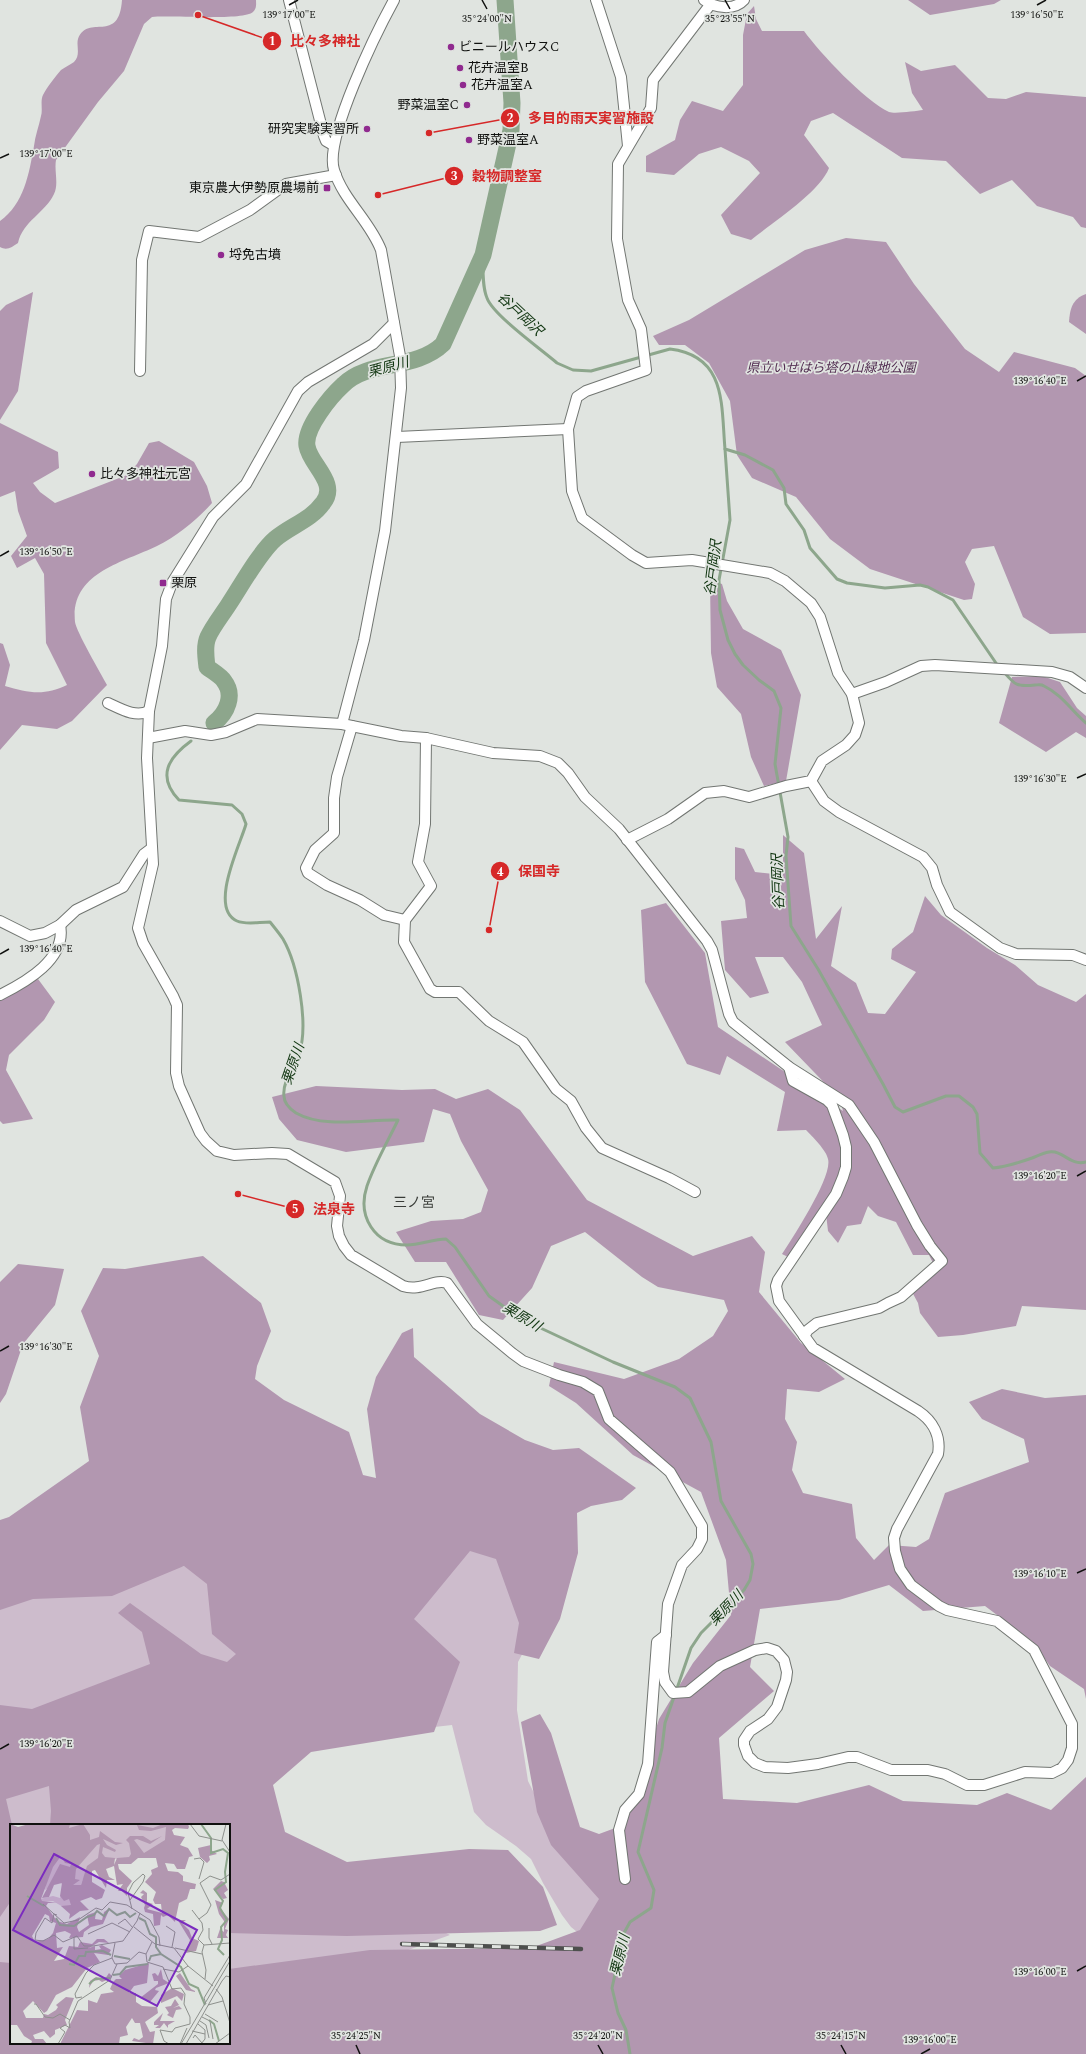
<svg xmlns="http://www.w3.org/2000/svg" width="1086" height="2054" viewBox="0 0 1086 2054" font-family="Spectral,'Noto Sans JP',serif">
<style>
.green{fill:#cdbccc}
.forest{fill:#b297b0}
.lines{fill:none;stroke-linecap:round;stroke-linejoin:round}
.stream{stroke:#8da68c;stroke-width:3}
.river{stroke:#8da68c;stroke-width:17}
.minor-casing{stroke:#727672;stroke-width:12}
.minor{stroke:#fff;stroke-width:10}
.rail-casing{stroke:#4d4f4d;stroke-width:4.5}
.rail{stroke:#e0e4e0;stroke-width:3;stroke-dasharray:9;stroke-linecap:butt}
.ticks{fill:none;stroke:#10110f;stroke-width:1.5}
.poi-dot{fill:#902a8f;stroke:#e0e4e0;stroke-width:1.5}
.labels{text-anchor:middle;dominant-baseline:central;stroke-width:3.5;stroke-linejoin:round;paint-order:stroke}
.poi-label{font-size:13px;fill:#10110f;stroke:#e0e4e0;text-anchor:start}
.park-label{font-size:13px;font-style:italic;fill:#512c50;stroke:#e0e4e0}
.water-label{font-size:14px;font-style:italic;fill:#113611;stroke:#e0e4e0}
.neighbourhood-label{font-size:14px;fill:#383b37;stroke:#e0e4e0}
.inset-river{fill:none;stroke:#8da68c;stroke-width:2}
.inset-road{fill:none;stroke:#8d908c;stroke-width:1}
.view{fill:#7b2cbf;fill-opacity:0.15;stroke:#7b2cbf;stroke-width:2}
.inset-edge{fill:none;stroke:#10110f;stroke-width:2}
.ticks-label{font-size:10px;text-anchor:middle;fill:#10110f;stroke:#e0e4e0;stroke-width:3.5;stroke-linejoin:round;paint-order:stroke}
.leader{fill:none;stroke:#d62828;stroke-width:1.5}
.callout-dot{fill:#d62828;stroke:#e0e4e0;stroke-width:1.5}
.mark-label{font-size:12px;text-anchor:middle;font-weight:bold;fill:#fff}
.callout-label{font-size:14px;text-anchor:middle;font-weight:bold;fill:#d62828;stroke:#e0e4e0;stroke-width:3.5;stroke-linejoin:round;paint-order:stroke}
</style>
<rect width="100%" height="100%" fill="#e0e4e0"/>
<!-- green -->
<polygon class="green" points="480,1518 534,1632 518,1662 517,1710 528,1781 551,1827 605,1898 582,1936 571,1927 562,1915 543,1883 531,1859 516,1846 486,1825 474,1812 452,1725 311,1741 265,1781 261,1838 450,1935 297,1990 229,2042 229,1825 11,1825 11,2030 0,2014 0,1596"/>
<!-- forest -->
<g class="forest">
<path d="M122,0H256C256,4 257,8 253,12C243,21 170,15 152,17L144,24L124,71L98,102L56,160C54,171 59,184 54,194C45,213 23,221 18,243C12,247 7,251 0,247V221C24,204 29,174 34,146C35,136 39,126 41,116C43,110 40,101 43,95C47,87 55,77 61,70C65,67 70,65 74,62C81,55 76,46 78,39C88,13 119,45 122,0Z"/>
<polygon points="908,0 1001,0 994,4 930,15"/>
<path d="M754,6L756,19L762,31H804C820,53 865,101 889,112C895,114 916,111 923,110L912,93L905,62L921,71L955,65L988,98L1006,99L1026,92L1086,97V228L1081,227L1073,217L1037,206L1012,180L980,194L946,161L902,158L833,113L811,121L804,135L829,168C820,192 772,223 751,240L731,234L721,215L760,173L749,161L721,147L699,154L674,175L646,172V156L675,140L680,120L692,101L723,111L743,85V35L747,14Z"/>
<polygon points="846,238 886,242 914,284 965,349 999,372 1014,352 1075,368 1086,376 1086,633 1050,634 1023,617 994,546 972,549 965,562 975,584 972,599 964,600 870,569 830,539 796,497 752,478 737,455 730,401 709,363 685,345 659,345 653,336 689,320 805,250"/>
<polygon points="33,292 18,391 0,420 0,311 6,305"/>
<path d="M1086,294V334L1069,322C1070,309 1072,299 1086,294Z"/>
<path d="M0,423L58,452L59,468L33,483L40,492L55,503L127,475L137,464L149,443L159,441L194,462L207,486L212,503C197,520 177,536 157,546C122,563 70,573 75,622C76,631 101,674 107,685L72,721L57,729L22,725L0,750V643L3,644L10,665L5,686C28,693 45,696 67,685L46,643L44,574L35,558L17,568L11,556L27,536L18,511L15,491L0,497Z"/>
<polygon points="710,580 722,584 727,601 743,629 781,650 801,695 786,781 764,786 751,757 741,714 717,687 711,653"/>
<polygon points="1042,676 1060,682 1077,708 1086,716 1086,738 1076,732 1046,752 999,723 1012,677"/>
<path d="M783,835L804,853L816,939L842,906L831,966L856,983L868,1013L885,1014L916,972L891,959L892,949L913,932L925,896L941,915L987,948L1015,965L1038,985L1076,1002L1086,994V1310L1022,1306L1016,1326L963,1335L938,1337L920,1313L918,1303L911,1290L935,1267L929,1255H913L896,1222L878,1216L868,1206L861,1224L847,1226L838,1243L828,1231L825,1205L788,1257L782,1254C793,1237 833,1176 828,1159C827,1151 812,1136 806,1130L777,1131L785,1092L727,1056L720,1075L687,1064L645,982L641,910L666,903L705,953L718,1027L843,1111L840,1099L785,1042L822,1025L802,982L783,957H755L769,993L750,998L725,970L721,921L747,918L745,900L735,879V847L744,849L755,872L783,875Z"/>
<polygon points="38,979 55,1002 44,1020 9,1055 6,1070 33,1119 3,1124 0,1121 0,999"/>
<polygon points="316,1086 402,1090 435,1089 456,1099 488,1089 520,1110 587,1200 693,1256 752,1236 765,1252 759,1292 801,1343 845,1379 819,1392 787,1389 785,1419 797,1442 792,1470 803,1493 852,1504 856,1538 874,1560 889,1545 916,1547 929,1539 945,1493 1029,1462 1024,1439 982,1419 969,1402 1002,1389 1045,1398 1086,1395 1086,1699 1084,1689 1050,1666 1033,1642 985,1606 923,1611 889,1585 839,1600 760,1609 750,1667 774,1691 719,1738 723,1799 797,1803 869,1785 903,1801 977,1805 1007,1793 1051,1810 1086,1777 1086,2054 0,2054 0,1962 11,1963 11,2043 229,2043 229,1969 370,1950 531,1948 580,1930 599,1899 551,1845 537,1812 521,1722 540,1714 551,1733 580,1827 599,1834 626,1824 659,1719 693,1663 731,1615 726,1560 701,1492 633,1455 576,1403 549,1386 554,1362 624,1379 679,1359 713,1336 728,1311 724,1300 658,1287 642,1277 585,1232 551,1246 532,1288 503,1320 479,1315 446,1262 415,1262 396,1232 431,1221 463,1219 481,1212 488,1190 461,1141 450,1114 433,1109 424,1142 346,1152 297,1140 279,1119 272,1097"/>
<polygon points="203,1256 261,1303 271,1331 257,1366 255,1379 284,1400 349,1432 363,1475 376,1478 367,1409 376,1377 402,1333 413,1328 414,1357 480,1414 525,1440 553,1450 579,1448 636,1488 622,1500 591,1506 577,1513 578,1553 560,1619 539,1659 514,1653 519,1623 496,1559 470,1551 414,1619 460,1662 434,1732 311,1752 273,1785 285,1832 347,1862 469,1849 508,1850 543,1887 557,1925 540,1931 347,1936 229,1933 229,1825 50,1825 51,1811 49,1786 6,1799 12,1825 11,1901 0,1917 0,1705 32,1709 150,1664 142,1632 118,1613 130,1603 201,1654 227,1662 236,1654 212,1634 207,1584 184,1566 112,1596 33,1599 0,1610 0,1520 9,1517 89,1461 80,1407 99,1356 81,1311 103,1268 125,1269"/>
<polygon points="18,1264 64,1269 55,1305 23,1344 6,1394 0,1403 0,1282"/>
</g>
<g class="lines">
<!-- stream -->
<g class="stream">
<path d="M483,255C483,269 482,286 487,298C493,315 542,350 557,363L573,370L591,371L670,349C727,356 721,405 725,449L745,455L773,470L784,488L786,504L804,530L810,548L837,579L847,583L885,588L920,585L928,587L953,600L998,666"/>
<path d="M725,449L730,520L719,580L720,610L728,640L735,654L743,665L759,680L774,691L781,708L775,764L788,837L786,856L791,926L818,969L883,1084L895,1107L903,1112L946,1096H959L973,1107L977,1114L980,1153L993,1168C1006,1167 1018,1163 1032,1158C1037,1156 1043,1153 1049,1152C1064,1150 1069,1166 1086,1162"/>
<path d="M1003,671C1015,685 1016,687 1035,685C1038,685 1041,684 1044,686C1061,694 1072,711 1086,723"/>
<path d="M191,741C169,757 156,776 179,800L232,805L242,814L246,824C241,843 208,908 237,921C246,925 259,922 270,922C274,927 279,933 283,939C298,965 309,1025 299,1054C295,1068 282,1081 284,1096C284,1103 290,1109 296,1113C324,1129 368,1119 398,1120C388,1141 375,1163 367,1186C357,1216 374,1245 407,1245C420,1245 433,1239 446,1239L455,1247L489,1296L503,1306L532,1324L613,1362L675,1387L690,1398L711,1442L721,1501L751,1554L753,1564L750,1580L744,1590L701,1633L691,1648L665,1723L662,1748L638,1852L654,1890L651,1908L630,1922L624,1933L612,1988L618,2013L626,2030L630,2054"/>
</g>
<!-- river -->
<path class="river" d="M214,723C227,713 235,695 224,681C221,676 212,671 207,667C206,658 204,646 208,637C213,626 222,615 229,604C241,586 259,553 275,539C290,526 311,520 323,503C339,483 310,465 307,446C304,428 331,396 343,385C369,359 415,371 443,344L483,255L511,130L512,103L505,0"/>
<defs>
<g id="minor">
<polyline points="289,0 324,136 326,141 333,145"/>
<polyline points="596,0 621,77 628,146"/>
<path d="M704,0C715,8 734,11 744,0"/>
<path d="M394,323L373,344L308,382L298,391L246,484L213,517L172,583L166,599L162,646L149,711L147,758L153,864L138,928L143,943L173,996L177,1005L176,1073L179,1086L200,1133L206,1141L217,1151L234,1155L272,1153L288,1154L335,1182L340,1196L337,1226L339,1236L344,1246L351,1255L403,1286C421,1292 435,1278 447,1283L477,1324L512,1353L523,1361L559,1375L583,1382L598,1391L609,1419L670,1472L702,1526V1539L697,1549L682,1565L668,1604L663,1672L665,1682L673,1693L688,1692L720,1666L755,1650L767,1648L776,1651L784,1660L787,1672L786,1680L777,1707L768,1719L750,1731L744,1740V1745L748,1756L755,1763L765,1767L788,1768L818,1764L848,1757H857L891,1770H928L945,1774L967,1785H984L1025,1772L1052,1773L1062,1768L1068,1760L1072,1748V1724L1034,1650L997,1621L947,1610L939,1606L911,1585L900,1569L895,1551L894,1538L897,1529L938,1454C941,1436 933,1421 918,1411L813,1348L779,1301L776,1286L778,1280L836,1194L843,1177L846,1167V1147L843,1135L832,1105L827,1100L793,1081L789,1067"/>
<polyline points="140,371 142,260 149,231 199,237 250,210 286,184 336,175"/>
<polyline points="397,437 568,429"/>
<polyline points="852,694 886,682 921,666 935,665 1052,672 1070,677 1086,688"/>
<path d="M108,703C121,709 136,718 149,711"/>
<path d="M342,724L364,640L385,531L401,388L400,356L381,250C370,221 343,200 334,170C324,138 377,31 394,0"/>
<polyline points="352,726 337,777 334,798 334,833 315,850 306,868 308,873 327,885 360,900 384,915 405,920"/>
<polyline points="148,738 185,731 211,735 226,732 257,719 342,724 401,736 426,738 493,753 540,756 558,763 568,773 585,797 619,829 707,941 712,950 729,1014 733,1022 789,1067 849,1105 874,1142 917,1225 930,1246 942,1261 901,1297 888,1303 879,1308 817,1323 808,1330 804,1336"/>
<polyline points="426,738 425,824 418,862 431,886 405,920 404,942 430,989 435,992 459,992 489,1021 523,1042 556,1089 571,1101 586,1128 602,1148 669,1178 695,1192"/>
<polyline points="811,781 824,801 839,812 923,857 932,868 937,885 950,912 1000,948 1016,954 1073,955 1086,960"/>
<polyline points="627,840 668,819 705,793 724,791 749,797 786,786 811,781 822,761 846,745 855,735 859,723 852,694 838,673 820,617 811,603 785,581 770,573 692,560 646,563 632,555 582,518 572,491 568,429 577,397 586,391 646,370 641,329 628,300 617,239 618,164 651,108 653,80 710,5"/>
<polyline points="0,921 30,936 45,933 60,925 76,910 123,887 144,854 152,848"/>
<path d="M0,995C26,982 67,959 60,925"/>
<polyline points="625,1879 619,1830 625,1810 639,1794 648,1764 657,1642 666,1635"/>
</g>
</defs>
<!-- minor casing -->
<use href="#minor" class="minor-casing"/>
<!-- minor -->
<use href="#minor" class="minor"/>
<defs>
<polyline id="rail" points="402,1944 581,1949"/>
</defs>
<!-- rail casing -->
<use href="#rail" class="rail-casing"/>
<!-- rail -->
<use href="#rail" class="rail"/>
</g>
<!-- ticks -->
<path class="ticks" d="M482,0L487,9M725,0L730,9M289,5L298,0M1037,5L1046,0M0,158L9,154M1077,381L1086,376M0,556L9,551M1077,778L1086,774M0,954L9,949M1077,1176L1086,1171M0,1351L9,1346M1077,1573L1086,1569M0,1749L9,1744M1077,1971L1086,1966M356,2045L360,2054M598,2045L603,2054M841,2045L846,2054M921,2054L930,2049"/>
<!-- markers -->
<g class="poi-dot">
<circle cx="451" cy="47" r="4"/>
<circle cx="460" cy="68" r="4"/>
<circle cx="463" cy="85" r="4"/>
<circle cx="467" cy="105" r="4"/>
<circle cx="367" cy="129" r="4"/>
<circle cx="469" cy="140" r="4"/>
<rect x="323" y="184" width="8" height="8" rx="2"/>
<circle cx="221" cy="255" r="4"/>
<circle cx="92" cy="474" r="4"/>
<rect x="159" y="579" width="8" height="8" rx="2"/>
</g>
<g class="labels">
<!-- poi labels -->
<g class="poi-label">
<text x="459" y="47">ビニールハウスC</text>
<text x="468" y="68">花卉温室B</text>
<text x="471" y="85">花卉温室A</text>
<text x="459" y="105" text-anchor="end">野菜温室C</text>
<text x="359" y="129" text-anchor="end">研究実験実習所</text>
<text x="477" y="140">野菜温室A</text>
<text x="319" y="188" text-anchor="end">東京農大伊勢原農場前</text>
<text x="229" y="255">埒免古墳</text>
<text x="100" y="474">比々多神社元宮</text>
<text x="171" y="583">栗原</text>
</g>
<!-- park labels -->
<g class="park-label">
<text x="831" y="368">県立いせはら塔の山緑地公園</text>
</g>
<!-- water labels -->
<g class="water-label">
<text transform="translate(520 314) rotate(43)">谷戸岡沢</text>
<text transform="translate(388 367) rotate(-15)">栗原川</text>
<text transform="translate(713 568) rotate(-83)">谷戸岡沢</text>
<text transform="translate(778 882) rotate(-92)">谷戸岡沢</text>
<text transform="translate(293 1064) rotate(-71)">栗原川</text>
<text transform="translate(522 1317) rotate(31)">栗原川</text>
<text transform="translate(726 1608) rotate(-46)">栗原川</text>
<text transform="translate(620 1955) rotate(-76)">栗原川</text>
</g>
<!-- neighbourhood labels -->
<g class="neighbourhood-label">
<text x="414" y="1202">三ノ宮</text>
</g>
</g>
<!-- overview -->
<g transform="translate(10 1824)">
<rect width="220" height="220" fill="#e0e4e0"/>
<path d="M58,0H161L157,15L139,30L123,28L119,34L85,37L73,55L63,83H53L43,77L32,78L30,75L43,72L50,74L54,63L49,56L35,66L37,53Z" fill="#cdbccc"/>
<path d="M0,0L8,3L19,0H60L59,4L73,0L80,11V16L89,13L90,7L105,18L113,19L106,21L93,15L97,21L106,26L105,28L93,23L92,29L95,33L105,34L104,41L107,34L119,33L121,30L119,19L116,16L120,12H133L141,17L152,12L140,20L127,15L124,16L134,29L155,16L156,3L141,7L129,6L127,1L143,4L153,0H178L179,3L178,5L165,4L162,6L164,11L175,13L170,21L178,24L183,32L179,33L175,45H167L164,40L155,39L158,47L168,48L173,52V57L186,60L185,65H180L177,75L169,79L165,98L158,91L153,93L151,91L150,101L144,102L143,90L135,88L134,84L135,81L131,73L134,70L130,69L133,66L137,69V78L143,80L137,85L152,89L151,80H145L143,76L146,68L135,58L142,50L141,46L148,43L146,34H128L121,40H108L109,45L122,57L117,64V72L112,67H108L113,60L107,61L104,42L96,45L99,53L105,56H97L96,64L85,46L82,47V58L95,66L92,74L86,76L81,73L70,77L79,86L70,87L59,95L60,90L51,82L61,81L59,75L54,77L50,72L52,59L44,61L39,73L32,74L50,40L60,43L61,40L55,39L51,32L43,43L31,75L32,77L47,79H38L36,82L47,97L57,100L70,93L67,103L69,108L79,101L77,91L86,88L85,95L92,96L94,88L100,84L93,100L81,103L74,108L73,113L59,114L61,110L55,107L46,109L47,124L53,123L44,137L54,135L59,122L68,123L70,118L82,120L87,115H94L99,119L89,118L79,124L85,122V126L91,125L89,122L92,121L101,126L98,131L84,129L90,138L77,144L62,163L46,171L37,187L34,189L23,177L13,187L16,194H33L34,190L38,191L46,186L48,183L46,181L56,173L64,174L55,196L57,201L45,206V210L40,214L34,207L23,211L25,215H33L37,220H21L22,217L14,212L7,201H0ZM90,20L88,34L77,42L71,61H63L70,56L65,55L66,45L87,21ZM35,90L39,92L40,97L46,99L43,109L38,115L25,118L22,112ZM201,21V26L207,30L199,32L200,36L197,39L190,33L188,24ZM211,57L214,58L218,66L214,69L217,74L213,75L203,65ZM205,76L213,79L210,84L219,95L215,105L218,106L216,111L218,114H207L210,105L214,108V97L209,90ZM172,96H176L172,99L179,106L182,114L189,117L186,127L176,129L180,116L169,98ZM139,139L137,159L124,162L119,169H126V178L132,182L147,183L148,189L135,198L140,208L145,207L143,220L122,217L124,214L129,216L133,213L130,199H125L122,194L116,203L118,211L110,213L109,220H50L67,186L78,187V176L87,179L91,170L104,168L100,165L103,158L106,155H112L109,152L115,146ZM151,145L153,155L159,159L146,164L145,166L149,167L140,178L130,174L148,160V157H144L142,150L145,149L148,152ZM99,149L102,152L100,155L92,158L89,156L83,157L79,164L80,157L86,153L95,155ZM170,149L181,165L185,167V168L176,166L166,152ZM162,164L174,170L172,177L167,172L151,179V171ZM165,175L169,181L163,184L169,182L172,185L166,186L163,194L157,191L159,189L155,183L161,182ZM153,189L150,197H165L158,201V204L154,199L150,204H145L149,201H144V198Z" fill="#b297b0" fill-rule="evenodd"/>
<path class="inset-river" d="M191,0L201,14V29L213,25L218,29L215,48L216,58L205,66L213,77L210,84L217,96L211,103L212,116L208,125L214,131M17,72L34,82M46,94L50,101L64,102L77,93L84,91L87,87L94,92L99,85L107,91L115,88L120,93L126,89M129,94L135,97L140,110L146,113V123L151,130L171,143L179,160L188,164L195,181M104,132L120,135M139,137L141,132L151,130M59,140L64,141L69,132H75L76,128L93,127L101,131M103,151L110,150L116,143L138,140M79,160L85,155L100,154M199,196L204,200L209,217"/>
<path class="inset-road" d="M180,0L189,12L212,17M216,0L212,16L220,28M184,35L190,34L194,38L189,55M120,76L133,58L135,52L133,50L123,59L118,69L122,85M33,80L54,99L68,96L86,84L92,86L100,78L117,81L140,96L149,113L150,122M182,86L192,99L193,106L188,115L194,121M47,91L44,90L42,99L35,94L26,109L25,116L33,117L44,111L53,118L67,112L74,122H83M189,95L197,89L201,81L190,59L200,52L211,56L220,50M108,100L115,95L123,104M156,102L165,108L162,123M124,103L145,120L164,124L178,142L203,162M199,104V114L202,120M78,110L102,99L120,108M64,113V125L78,124M142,118L136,130L137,138L153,143L162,165L171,164L175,170L174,180L180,193V200L165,204L162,208L150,206L154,217L159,220M105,119L102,134L105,140L117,139L129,128L136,130M194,121L192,128L196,146L195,155M194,121L220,119M83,122L113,117L127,97L130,89M165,124L192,130M153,145L169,148L178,142M206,165L212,173L220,199M72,173L66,174L65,170L76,149L84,141L102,134M24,180H26L35,193L43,194L50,190L60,196M196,180L194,174L220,131M198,181L213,177M195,190L208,198M192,193L200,197L203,215M190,197L196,201L199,214M188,200L195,206V215L191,220M182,207L195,210M183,214L185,211L192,219M48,220L55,208L50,204L55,201L60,204L59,198L68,177L100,156L107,140M170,220L177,204M171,220L220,137M176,220L212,157L216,152L220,153M205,220L220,209"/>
<path class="view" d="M44,30L187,106L147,182L3,106Z"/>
<rect width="220" height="220" class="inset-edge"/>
</g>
<g class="ticks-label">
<text x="289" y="18">139°17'00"E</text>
<text x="1037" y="18">139°16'50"E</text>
<text x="487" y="22">35°24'00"N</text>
<text x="730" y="22">35°23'55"N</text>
<text x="46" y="157">139°17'00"E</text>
<text x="1040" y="384">139°16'40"E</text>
<text x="46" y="555">139°16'50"E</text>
<text x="1040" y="782">139°16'30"E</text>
<text x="46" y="952">139°16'40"E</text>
<text x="1040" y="1179">139°16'20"E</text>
<text x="46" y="1350">139°16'30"E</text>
<text x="1040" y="1577">139°16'10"E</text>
<text x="46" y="1747">139°16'20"E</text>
<text x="1040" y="1975">139°16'00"E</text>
<text x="356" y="2039">35°24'25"N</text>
<text x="598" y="2039">35°24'20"N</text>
<text x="841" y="2039">35°24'15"N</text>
<text x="930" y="2043">139°16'00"E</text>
</g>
<!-- callouts -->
<path class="leader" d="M198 15L272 41M429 133L510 118M378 195L454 176M489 930L500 871M238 1194L295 1209"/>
<g class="callout-dot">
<circle cx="198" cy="15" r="4"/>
<circle cx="429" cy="133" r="4"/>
<circle cx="378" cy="195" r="4"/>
<circle cx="489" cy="930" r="4"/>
<circle cx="238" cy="1194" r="4"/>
<circle cx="272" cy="41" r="10"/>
<circle cx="510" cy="118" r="10"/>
<circle cx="454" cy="176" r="10"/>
<circle cx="500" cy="871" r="10"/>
<circle cx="295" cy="1209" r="10"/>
</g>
<g class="mark-label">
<text x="272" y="45">1</text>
<text x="510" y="122">2</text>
<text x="454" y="180">3</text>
<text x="500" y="876">4</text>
<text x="295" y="1213">5</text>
</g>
<g class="callout-label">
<text x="325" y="46">比々多神社</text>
<text x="591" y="123">多目的雨天実習施設</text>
<text x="507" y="181">穀物調整室</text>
<text x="539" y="876">保国寺</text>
<text x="334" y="1214">法泉寺</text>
</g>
</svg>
